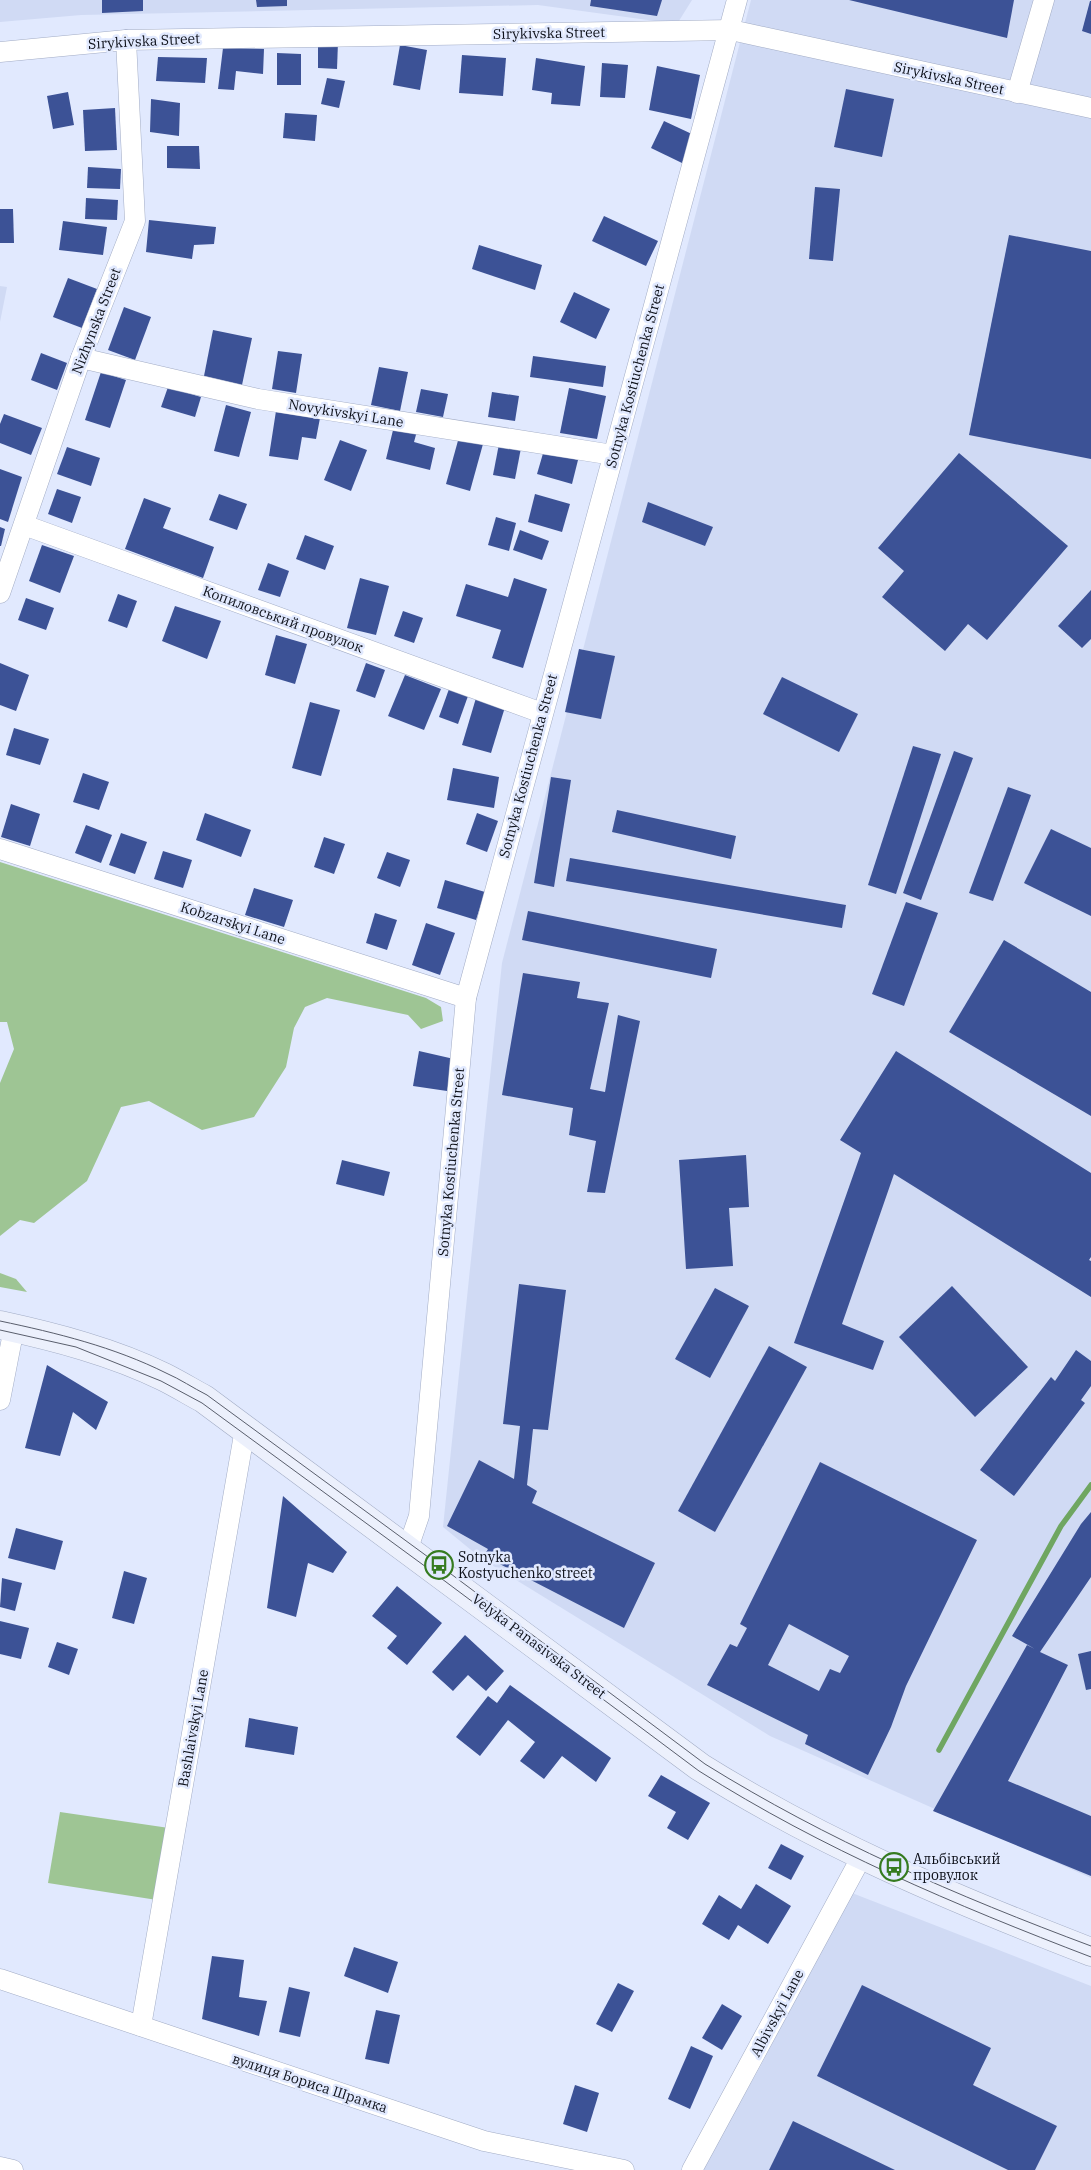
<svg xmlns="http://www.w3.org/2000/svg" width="1091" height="2170" viewBox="0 0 1091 2170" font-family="'IBM Plex Serif',serif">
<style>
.built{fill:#d0daf4}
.green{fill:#9ec594}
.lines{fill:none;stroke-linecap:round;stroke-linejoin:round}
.stream{stroke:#6fa661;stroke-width:5.5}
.building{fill:#3c5296;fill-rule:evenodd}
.street-casing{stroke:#a2acc5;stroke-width:21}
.secondary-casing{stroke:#a2acc5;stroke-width:29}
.street{stroke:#fff;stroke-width:20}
.secondary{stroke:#ecf0fc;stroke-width:28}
.tram{stroke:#595e6c;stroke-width:1}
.labels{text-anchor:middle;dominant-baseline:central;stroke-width:5;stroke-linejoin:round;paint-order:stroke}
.street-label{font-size:14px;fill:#0d1019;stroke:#e1e9fe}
.poi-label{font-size:14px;fill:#0d1019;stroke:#e1e9fe;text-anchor:start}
</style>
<rect width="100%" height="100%" fill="#e1e9fe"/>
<!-- built -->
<g class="built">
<polygon points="0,0 692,0 677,24 538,5 81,15 0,22"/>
<polygon points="751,0 1091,0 1091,1878 770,1736 482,1559 443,1527 502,963"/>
<polygon points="0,286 7,287 0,322"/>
<polygon points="852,1893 1091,1986 1091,2170 702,2170 760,2067"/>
</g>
<!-- green -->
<g class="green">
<polygon points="0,862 426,998 441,1007 443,1021 421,1029 408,1015 327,998 305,1007 294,1028 286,1067 254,1117 202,1130 149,1101 121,1107 87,1181 34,1223 20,1220 0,1236 0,1083 14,1049 7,1022 0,1022"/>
<polygon points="0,1273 16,1279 27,1292 0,1287"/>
<polygon points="60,1812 169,1828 157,1900 48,1883"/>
</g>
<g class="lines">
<!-- stream -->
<polyline class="stream" points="939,1750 1061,1526 1091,1485"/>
</g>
<!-- building -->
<g class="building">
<polygon points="102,0 143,0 143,11 102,13"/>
<polygon points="256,0 287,0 287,6 257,7"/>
<polygon points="591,0 662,0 657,16 590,6"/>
<polygon points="849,0 1014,0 1007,38"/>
<polygon points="1090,1 1091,1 1091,34 1082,31"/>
<polygon points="318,42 338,42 337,69 318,68"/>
<polygon points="400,45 427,50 420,90 393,85"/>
<polygon points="223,48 264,49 263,74 236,71 234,90 218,89"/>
<polygon points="277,53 301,54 301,85 277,85"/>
<polygon points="462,55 506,58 503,96 459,93"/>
<polygon points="158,57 207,58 205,83 156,81"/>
<polygon points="536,58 585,66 580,106 551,104 552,93 532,90"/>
<polygon points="602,63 628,65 625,98 600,97"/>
<polygon points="657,66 700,75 691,119 649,110"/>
<polygon points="327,78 345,81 339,108 321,104"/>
<polygon points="846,89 894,99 882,157 834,147"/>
<polygon points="68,92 74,125 53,129 47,96"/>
<polygon points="151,99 180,103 179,136 150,132"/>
<polygon points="115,108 117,150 85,151 83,110"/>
<polygon points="285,113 317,115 315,141 283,138"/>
<polygon points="664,121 694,135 682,163 651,148"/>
<polygon points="167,146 199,146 200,169 167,168"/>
<polygon points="88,167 121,169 120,189 87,188"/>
<polygon points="815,187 840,189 833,261 809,259"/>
<polygon points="86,198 118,200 117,220 85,219"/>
<polygon points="0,209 13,209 14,243 0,243"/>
<polygon points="604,216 658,241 646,266 592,241"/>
<polygon points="149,220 216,227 214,244 194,245 192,259 146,252"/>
<polygon points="63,221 107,227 103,255 59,250"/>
<polygon points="1009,235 1091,251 1091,459 969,435"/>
<polygon points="479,245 542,265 535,290 472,269"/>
<polygon points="68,278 97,289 82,328 53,317"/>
<polygon points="574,292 610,309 596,339 560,322"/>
<polygon points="124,307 151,317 135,360 108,350"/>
<polygon points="213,330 252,338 242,385 204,376"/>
<polygon points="278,351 302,354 296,393 272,389"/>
<polygon points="41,353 67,363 57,390 31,380"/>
<polygon points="533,356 606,366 603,387 530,377"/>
<polygon points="379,367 408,372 400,411 371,405"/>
<polygon points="101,372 126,380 110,428 85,420"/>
<polygon points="168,387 201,397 195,417 161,407"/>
<polygon points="569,388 606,396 597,439 560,433"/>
<polygon points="421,389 448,394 443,417 416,412"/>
<polygon points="492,392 519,396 515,421 488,417"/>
<polygon points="226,405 251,412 239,457 214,451"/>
<polygon points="276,411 320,418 316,439 302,437 298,460 269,456"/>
<polygon points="4,414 42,428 31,455 0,443 0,424"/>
<polygon points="394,426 417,431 414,442 435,448 430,470 386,459"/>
<polygon points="459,437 483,444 470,491 446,484"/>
<polygon points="340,440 367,450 351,491 324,480"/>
<polygon points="499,444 521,448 515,479 493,475"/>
<polygon points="67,447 100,458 91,486 57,474"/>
<polygon points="544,450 578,460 572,484 537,474"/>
<polygon points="959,453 1068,546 987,640 968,624 945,651 882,597 904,571 878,548"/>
<polygon points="0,469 22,477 8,522 0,519"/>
<polygon points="57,489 81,497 72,523 48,514"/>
<polygon points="219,494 247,504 237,530 209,520"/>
<polygon points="535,494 570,504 562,532 528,522"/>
<polygon points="144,498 171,508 163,528 214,547 203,578 125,549"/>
<polygon points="648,502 713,527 705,546 642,522"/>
<polygon points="496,517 516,523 509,551 488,545"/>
<polygon points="0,527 5,529 1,546 0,546"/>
<polygon points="520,530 549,541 542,560 513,550"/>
<polygon points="305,535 334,546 325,570 296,559"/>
<polygon points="42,545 74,556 60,593 29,581"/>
<polygon points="268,563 289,571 280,597 258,590"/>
<polygon points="360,578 389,586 376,635 347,628"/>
<polygon points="514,578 547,589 523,668 492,658 501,630 456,616 466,584 508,597"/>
<polygon points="1091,590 1091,639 1082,648 1058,626"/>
<polygon points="118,594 137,601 127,628 108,621"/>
<polygon points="26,598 54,608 46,630 18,620"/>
<polygon points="175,606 221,621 207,659 162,641"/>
<polygon points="403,611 423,618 414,643 394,636"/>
<polygon points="276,635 307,644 295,684 265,675"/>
<polygon points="579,649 615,656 601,719 565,712"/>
<polygon points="0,663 29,675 16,711 0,705"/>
<polygon points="366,663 385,670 375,698 356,691"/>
<polygon points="405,675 441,689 424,730 388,716"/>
<polygon points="782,677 858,714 839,752 763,714"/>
<polygon points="449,689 468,696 458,724 439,717"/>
<polygon points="476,698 505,707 491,753 462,745"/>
<polygon points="310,702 340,710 321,776 292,768"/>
<polygon points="14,728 49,739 40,765 6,755"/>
<polygon points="913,746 941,754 896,894 868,885"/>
<polygon points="954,751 973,758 921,900 903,893"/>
<polygon points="453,768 499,777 494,808 447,800"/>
<polygon points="83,773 109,782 99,810 73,802"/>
<polygon points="551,777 571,780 554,887 534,883"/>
<polygon points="1008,787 1031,795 993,901 969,893"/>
<polygon points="11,804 40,814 30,846 1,837"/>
<polygon points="617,810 736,836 731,859 612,832"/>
<polygon points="205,813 251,830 241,857 196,840"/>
<polygon points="477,813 498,821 487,852 466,844"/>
<polygon points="86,825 112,835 101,863 75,853"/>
<polygon points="1051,829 1091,848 1091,916 1024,883"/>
<polygon points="121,833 147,842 135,874 109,865"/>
<polygon points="324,837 345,844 334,874 314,867"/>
<polygon points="163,851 192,860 183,888 154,879"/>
<polygon points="387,852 410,860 400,887 377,878"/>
<polygon points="570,858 846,905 842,928 566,881"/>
<polygon points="445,880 485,892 476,920 437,908"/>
<polygon points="254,888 293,900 284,927 245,915"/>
<polygon points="906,902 938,913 904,1006 872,994"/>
<polygon points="528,911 717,949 711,978 522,940"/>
<polygon points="375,913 397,920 387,950 366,943"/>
<polygon points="426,923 455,933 440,975 412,965"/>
<polygon points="1004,940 1091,992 1091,1116 949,1032"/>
<polygon points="523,973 580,982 577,998 609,1003 590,1089 605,1092 618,1015 640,1021 605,1193 587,1192 596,1141 569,1135 573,1108 502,1095"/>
<polygon points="419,1051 454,1059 447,1091 413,1086"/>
<polygon points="896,1051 1091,1173 1091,1257 1089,1260 1091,1261 1091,1297 894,1174 842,1324 884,1341 873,1370 794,1343 861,1153 840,1140"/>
<polygon points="746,1155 749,1207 729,1208 733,1266 686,1269 679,1160"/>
<polygon points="342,1160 390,1172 384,1196 336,1184"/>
<polygon points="519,1284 566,1290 548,1430 533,1429 527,1485 537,1491 532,1503 655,1563 624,1628 484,1556 488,1549 447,1526 479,1460 514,1479 520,1426 503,1424"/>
<polygon points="952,1286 1028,1367 975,1417 899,1337"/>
<polygon points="715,1288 749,1306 710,1378 675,1359"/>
<polygon points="769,1346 807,1367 715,1532 678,1511"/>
<polygon points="1076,1350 1091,1361 1091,1386 1081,1400 1085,1403 1014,1496 980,1470 1051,1377 1055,1381"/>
<polygon points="47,1365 108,1402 96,1430 73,1412 60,1456 25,1448"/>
<path d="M820,1462L977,1540L906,1686L891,1727L868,1775L805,1744L808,1735L707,1685L730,1644L737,1647L747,1628L740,1624ZM789,1624L849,1656L840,1673L830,1669L819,1691L768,1665Z"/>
<polygon points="283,1496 347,1552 333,1573 308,1563 296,1617 267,1608"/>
<polygon points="1091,1512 1091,1577 1040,1652 1068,1665 1008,1781 1091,1816 1091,1876 933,1811 1027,1645 1035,1649 1012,1636 1081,1524"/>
<polygon points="16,1528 63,1541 55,1570 8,1558"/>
<polygon points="124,1571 147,1578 134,1624 112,1618"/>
<polygon points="2,1578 22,1583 15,1611 0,1607"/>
<polygon points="397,1586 442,1623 407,1665 387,1648 397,1636 372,1616"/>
<polygon points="0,1621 29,1628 21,1659 0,1654"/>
<polygon points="465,1635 504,1671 486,1691 468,1675 453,1691 432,1672"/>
<polygon points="57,1642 78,1649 69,1675 48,1667"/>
<polygon points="1091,1651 1091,1689 1086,1690 1078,1654"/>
<polygon points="510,1685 611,1758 596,1782 562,1756 544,1779 520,1761 535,1742 508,1720 480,1756 456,1737 488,1696 497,1703"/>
<polygon points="249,1718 298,1727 294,1755 245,1747"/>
<polygon points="661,1775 710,1803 688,1840 667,1828 676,1812 648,1796"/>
<polygon points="781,1844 804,1856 791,1880 768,1868"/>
<polygon points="756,1884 791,1906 768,1944 738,1925 729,1940 702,1924 719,1895 741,1909"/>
<polygon points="354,1947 398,1962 388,1993 344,1976"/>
<polygon points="212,1956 244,1960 239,1997 267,2001 259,2036 202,2019"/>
<polygon points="618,1983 634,1991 612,2032 596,2024"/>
<polygon points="862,1985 991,2048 973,2085 1057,2126 1035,2170 1008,2170 817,2076"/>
<polygon points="289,1987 310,1992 300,2037 279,2032"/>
<polygon points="722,2004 742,2016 722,2050 702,2038"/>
<polygon points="376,2010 400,2015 389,2064 365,2059"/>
<polygon points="691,2046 713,2056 690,2109 668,2099"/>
<polygon points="575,2085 599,2093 587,2132 563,2124"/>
<polygon points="793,2121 895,2170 769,2170"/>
</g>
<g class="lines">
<defs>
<g id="street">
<polyline points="0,52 126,40 731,30 1091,108"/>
<polyline points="1017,93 1044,0"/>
<polyline points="81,358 258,399 613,455"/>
<polyline points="24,525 542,713"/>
<polyline points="0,593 81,358 135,221 126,40"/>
<polyline points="0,849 466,998"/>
<polyline points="0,1400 14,1328"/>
<polyline points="408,1548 419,1516 466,998 737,0"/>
<polyline points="0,1979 484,2141 624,2170"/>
<polyline points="141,2026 245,1429"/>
<polyline points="0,2167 13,2170"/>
<polyline points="692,2170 862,1856"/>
</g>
<path id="secondary" d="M0,1325C55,1337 113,1352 164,1377C178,1384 191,1392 204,1399L700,1767C823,1844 956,1900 1091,1952"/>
</defs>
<!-- street casing -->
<use href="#street" class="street-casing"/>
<!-- secondary casing -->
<use href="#secondary" class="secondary-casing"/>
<!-- street -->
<use href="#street" class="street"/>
<!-- secondary -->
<use href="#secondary" class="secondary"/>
<!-- tram -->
<g class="tram">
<path d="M0,1321C57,1333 114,1347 166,1373C180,1379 193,1388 207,1395L439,1565L705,1764C827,1840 957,1896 1091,1946"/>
<path d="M0,1330L76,1347L161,1381L202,1403L426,1567L699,1771C822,1849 955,1905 1091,1957"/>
</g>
</g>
<!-- icons -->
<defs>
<symbol id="bus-ring" viewBox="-11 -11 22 22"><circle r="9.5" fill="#e1e9fe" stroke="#357b1f" stroke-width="1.5"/><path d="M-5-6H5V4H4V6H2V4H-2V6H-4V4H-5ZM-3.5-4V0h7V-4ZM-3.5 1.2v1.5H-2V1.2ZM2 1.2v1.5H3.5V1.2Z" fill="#357b1f"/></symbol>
</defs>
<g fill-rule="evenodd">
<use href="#bus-ring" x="423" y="1549" width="32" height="32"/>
<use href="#bus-ring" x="878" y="1851" width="32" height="32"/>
</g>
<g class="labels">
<!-- street labels -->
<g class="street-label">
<text transform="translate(549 33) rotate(-1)">Sirykivska Street</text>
<text transform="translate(144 41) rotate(-3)">Sirykivska Street</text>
<text transform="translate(949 78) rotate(12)">Sirykivska Street</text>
<text transform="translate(96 321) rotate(-69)">Nizhynska Street</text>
<text transform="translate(635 376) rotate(-75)">Sotnyka Kostiuchenka Street</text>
<text transform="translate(346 413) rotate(9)">Novykivskyi Lane</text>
<text transform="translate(283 619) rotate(20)">Копиловський провулок</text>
<text transform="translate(528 766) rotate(-75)">Sotnyka Kostiuchenka Street</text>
<text transform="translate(233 923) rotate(18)">Kobzarskyi Lane</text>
<text transform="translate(451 1162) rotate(-85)">Sotnyka Kostiuchenka Street</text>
<text transform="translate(539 1646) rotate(37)">Velyka Panasivska Street</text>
<text transform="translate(193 1728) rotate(-80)">Bashlaivskyi Lane</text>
<text transform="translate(777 2013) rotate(-62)">Albivskyi Lane</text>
<text transform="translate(310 2083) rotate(18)">вулиця Бориса Шрамка</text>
</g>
<!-- poi labels -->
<g class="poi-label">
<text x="458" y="1557">Sotnyka<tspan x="458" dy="16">Kostyuchenko street</tspan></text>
<text x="913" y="1859">Альбівський<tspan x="913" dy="16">провулок</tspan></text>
</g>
</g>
</svg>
